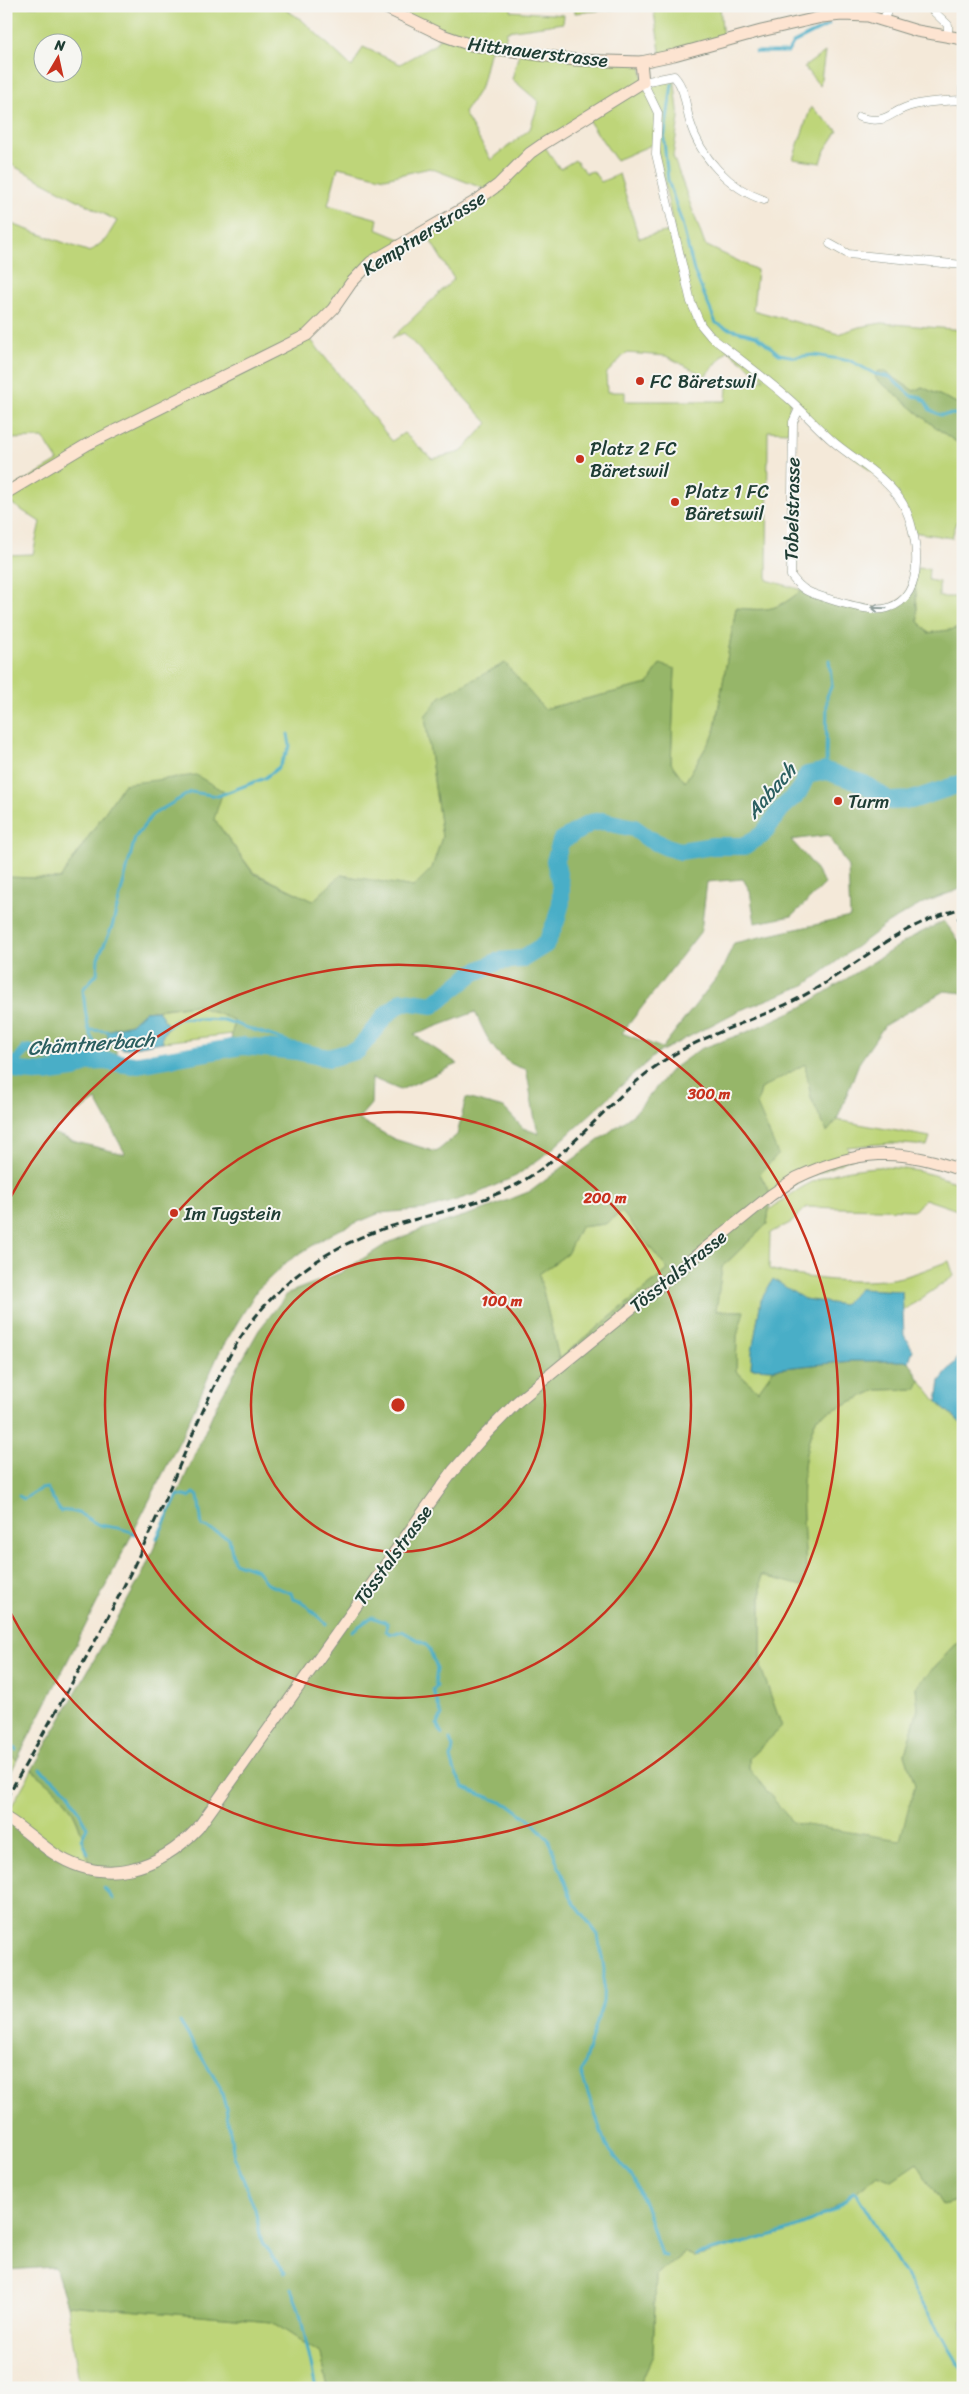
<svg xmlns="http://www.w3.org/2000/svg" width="969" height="2394" viewBox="0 0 969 2394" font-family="Sriracha,sans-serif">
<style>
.green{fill:#bed579;stroke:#6e8956;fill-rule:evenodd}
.forest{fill:#96b669;stroke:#5a7a4e;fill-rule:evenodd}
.water{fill:#48aec7;stroke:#34767e}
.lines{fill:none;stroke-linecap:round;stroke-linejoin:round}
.stream{stroke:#48aec7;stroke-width:3}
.canal{stroke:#48aec7;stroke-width:10}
.river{stroke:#48aec7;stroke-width:18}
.street-casing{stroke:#8a9386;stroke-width:9}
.secondary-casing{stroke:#8a9386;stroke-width:13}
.street{stroke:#fff;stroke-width:8}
.secondary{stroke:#fde4d1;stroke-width:11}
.rail{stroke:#1f3d34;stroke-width:3;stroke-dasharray:8 4;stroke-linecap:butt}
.oneway{stroke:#8f9e9a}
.ring{fill:none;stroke:#c8321e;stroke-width:2.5}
.poi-dot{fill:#c8321e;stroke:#f6f6f2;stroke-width:2}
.labels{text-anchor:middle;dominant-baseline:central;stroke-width:4;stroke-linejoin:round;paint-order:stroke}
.street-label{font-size:19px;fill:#1f3d34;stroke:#f6f6f2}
.poi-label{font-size:19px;fill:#1f3d34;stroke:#f6f6f2;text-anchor:start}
.water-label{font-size:20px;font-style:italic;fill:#2b5f60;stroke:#f6f6f2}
.centre{fill:#c8321e;stroke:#f6f6f2;stroke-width:2.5}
.ring-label{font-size:15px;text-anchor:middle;font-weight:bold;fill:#c8321e;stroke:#f6f6f2;stroke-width:4;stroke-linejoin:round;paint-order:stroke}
</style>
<rect width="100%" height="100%" fill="#f6f6f2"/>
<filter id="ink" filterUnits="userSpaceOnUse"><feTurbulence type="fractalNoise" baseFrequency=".02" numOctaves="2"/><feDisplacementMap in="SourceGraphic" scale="10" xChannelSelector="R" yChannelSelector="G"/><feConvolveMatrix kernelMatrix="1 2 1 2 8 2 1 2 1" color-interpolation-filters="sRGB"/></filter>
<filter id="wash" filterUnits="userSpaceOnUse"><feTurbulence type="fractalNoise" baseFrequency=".0096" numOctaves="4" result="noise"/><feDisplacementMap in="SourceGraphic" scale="20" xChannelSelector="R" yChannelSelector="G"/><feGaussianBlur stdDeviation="1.12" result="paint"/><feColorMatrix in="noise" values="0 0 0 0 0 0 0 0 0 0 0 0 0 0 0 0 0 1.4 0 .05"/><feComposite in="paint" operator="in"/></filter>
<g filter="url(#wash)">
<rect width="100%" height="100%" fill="#f4e9d9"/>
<!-- green -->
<g class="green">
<path d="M6,6H280L302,20L352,67L363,47L400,64L434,45L441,36L382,6H512L511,11L564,15L563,23L507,31L503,51L490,49L481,87L464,113L491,160L530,129L539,102L512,79L519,53L641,62L643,82L674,76L679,118L673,156L705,245L757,270L753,310L839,334L859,327L882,323L963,330V406L922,387L914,391L884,371L876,379C906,401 931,427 963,446V523L956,522L952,538L913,532L903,504L887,485L790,401L788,432L768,431L767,580L802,590C776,611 769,611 736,608L714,734L685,782L671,764L675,669L648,684L544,709L425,716L442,837L432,868L413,887L341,875L313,901L253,872L214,819L124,784L60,879L6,877V555L33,554L40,522L6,500V492L58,461L43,438L6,439V222L90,252L106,239L117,221L6,162ZM42,42H72V72H42ZM586,117L616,160L656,143L674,230L639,238L619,174L601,182L593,171L586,173L575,160L560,169L543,144ZM338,167L385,178L430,168L490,191L425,232L454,279L392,338L404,333L488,423L461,452L432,459L404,433L392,441L307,335L371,262L407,242L376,229L378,219L328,205ZM728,350L764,379L727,387L726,401H625V392H607L606,374L626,353L666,356L705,376Z"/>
<polygon points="575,6 642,6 575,13"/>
<polygon points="653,6 720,6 723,40 661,58"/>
<polygon points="825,52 820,86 804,67"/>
<polygon points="811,107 838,131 825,150 821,163 793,159"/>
<polygon points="917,568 929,569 928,580 939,582 939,597 963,597 963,628 928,633 918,621 915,580"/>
<polygon points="195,1005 234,1019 232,1034 163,1042 162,1037 168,1026 158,1010"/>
<polygon points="805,1063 811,1098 827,1131 837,1120 930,1137 927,1146 892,1143 847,1147 852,1158 771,1195 760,1174 757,1105 761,1089"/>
<path d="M877,1167C908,1167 934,1174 963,1185V1212L925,1199L915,1210L807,1207L792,1222L770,1233L769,1269C802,1279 862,1285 897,1278C914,1275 932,1267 949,1261L954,1276L903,1311L902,1291L859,1289L844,1305L804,1299L761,1300L752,1352L751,1368L774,1369L758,1391L736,1371L737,1336L743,1311H716L722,1267L767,1224L769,1210C810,1180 826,1171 877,1167Z"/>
<polygon points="622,1211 668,1270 559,1359 539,1274 567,1254 580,1227 605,1224"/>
<path d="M920,1380L937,1402L963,1425V1645L957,1643L916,1687L918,1709L905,1754L915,1785L901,1841L793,1823L749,1770V1758L782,1727L761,1668V1575L802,1585L806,1572C804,1520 795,1466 817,1417L877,1390L916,1389Z"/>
<polygon points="6,1753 17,1760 6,1782"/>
<path d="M32,1770C76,1804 78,1817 90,1869L76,1864L6,1816Z"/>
<path d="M917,2163L943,2205L959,2200L963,2202V2388H638L653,2355L656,2275C666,2266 676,2263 685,2252L695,2257L786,2232L812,2222L856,2192L878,2174L892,2180Z"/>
<polygon points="67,2305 272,2322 321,2354 328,2388 80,2388"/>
</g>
<!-- forest -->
<g class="forest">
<path d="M879,371H884L914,391L922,387L963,406V446C931,427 906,401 876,379L875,374Z"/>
<path d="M915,580L918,621L928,633L963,628V888L925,902L888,923L805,985L738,1011L656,1054L550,1151L516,1176L476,1194L427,1209L380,1213L334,1232L288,1261L257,1290L219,1353L181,1438L17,1760L6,1753V877L60,879L124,784L196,775L223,791L214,819L253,873L313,901L341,875L413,887L432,868L442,837L425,716L440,697L505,663L544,709L648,684L660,664L675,669L671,763L685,782L714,734L736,608C769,611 776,611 802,590L843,604L888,609L903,599ZM829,835L848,867L850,917L734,943L721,972L662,1048L622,1033L701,931L707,882L743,879L750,891L755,923L792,916L825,884L810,861L791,840ZM195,1005L234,1020L230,1047L144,1066L117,1064L114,1028L131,1024L145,1011ZM475,1012C487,1037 496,1063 526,1069C531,1091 532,1113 539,1134L523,1128L504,1108L466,1098L457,1135L436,1152L394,1139L358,1119L371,1104L372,1078L400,1090L458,1064L414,1035ZM96,1100L125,1153L124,1154L76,1142L50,1132Z"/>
<path d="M944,921L963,946V993L944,991L885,1025L859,1063L837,1120L827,1132L811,1098L805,1064L761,1089L757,1105L778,1154L760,1174L771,1195L767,1224L722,1267L716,1311H744L737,1336L736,1371L758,1391L774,1369L851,1361H909L920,1380L917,1389L877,1390L817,1417C795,1465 804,1520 806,1572L802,1586L761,1575V1668L782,1727L749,1758V1769L793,1823L900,1840L915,1785L905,1754L918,1709L916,1687L957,1643L963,1645V2202L959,2200L943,2205L917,2163L892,2180L878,2174L856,2192L812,2222L786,2232L695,2257L684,2252C676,2263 666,2266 656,2275L653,2355L638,2388H328L321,2354L272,2322L67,2305L55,2267L6,2270V1818L90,1868C78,1816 76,1804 32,1770L143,1573L217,1404L259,1330L288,1293L340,1273L388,1243L417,1231L483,1210L531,1191L635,1113L671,1070L700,1049L747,1032L802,1007L914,936ZM622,1212L668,1270L559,1359L539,1274L567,1254L580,1227L605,1224Z"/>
</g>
<!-- water -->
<g class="water">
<polygon points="158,1010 168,1026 162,1037 163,1042 123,1049 108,1041 107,1031 131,1024 145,1011"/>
<polygon points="773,1279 804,1299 843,1305 859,1289 902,1291 904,1335 913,1350 909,1361 851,1361 774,1369 751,1368 752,1352 761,1300"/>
<polygon points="963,1352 963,1425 937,1402 940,1381"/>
</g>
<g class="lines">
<!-- stream -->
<g class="stream">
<polyline points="756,52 788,52 793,43 829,25"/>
<polyline points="672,84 664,140 668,180 682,223 694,271 716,323 726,328 757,336 779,354 795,357 814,355 851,361 875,374 890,377 911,396 920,397 925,401 930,410 940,415 955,414 963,417"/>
<polyline points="826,771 827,696 832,685 829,660"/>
<polyline points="168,1026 179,1018 224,1020 287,1041 296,1051"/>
<polyline points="90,1030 107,1031"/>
<path d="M104,1061C102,1051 95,1045 91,1036C87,1027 84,1000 83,989L97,974L98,958L112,927L135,838L152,815L191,792L218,796L265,778L279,767L290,746L288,734"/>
<path d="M19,1496L24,1499L40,1489L47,1488L60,1511C85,1509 88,1524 105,1526C116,1528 125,1528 135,1534"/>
<polyline points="157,1538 178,1495 189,1497 194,1493 198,1496 202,1526 229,1538 234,1562 257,1570 267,1584 291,1593 293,1599 301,1601 326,1624"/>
<path d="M352,1631L372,1617L387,1623L386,1631L391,1634L402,1631L425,1644L429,1648L437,1669L435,1683L437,1686L433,1691C438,1699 437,1708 442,1715L437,1724L442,1734"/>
<polyline points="450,1740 453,1748 451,1758 455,1772 464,1788 511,1806 532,1822 548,1839 572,1900 598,1935 604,1969 603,2002 581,2073 606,2146 633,2178 646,2207 661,2255 666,2256"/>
<polyline points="6,1742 16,1750"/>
<polyline points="40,1769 68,1791 85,1822 87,1828 82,1838 88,1854"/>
<polyline points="104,1888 113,1899"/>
<polyline points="180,2022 220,2087 226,2108 234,2156 255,2209 262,2243 285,2273"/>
<path d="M696,2255C742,2242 822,2230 853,2192L856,2193L963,2371"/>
<polyline points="291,2289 299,2309 316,2388"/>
</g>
<!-- canal -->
<path class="canal" d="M12,1067L25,1050L29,1049C42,1053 63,1063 76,1055L87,1062"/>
<!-- river -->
<polyline class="river" points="6,1062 20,1071 45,1073 74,1069 87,1062 104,1061 133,1065 243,1046 296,1051 329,1058 358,1050 386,1015 403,1001 433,1005 473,973 499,961 522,959 546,944 556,921 561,903 561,887 555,861 561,841 590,823 602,821 634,828 649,839 667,847 680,851 713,846 744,846 762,835 781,809 798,793 807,775 826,771 864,784 890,801 912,800 963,783"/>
</g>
</g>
<g filter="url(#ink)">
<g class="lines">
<defs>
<g id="street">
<polyline points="928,6 948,25 948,36"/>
<polyline points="883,20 890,6"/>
<polyline points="963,88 963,106"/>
<path d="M859,117C889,126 888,111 914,105C930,101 947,101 962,100"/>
<path d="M764,200C730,189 700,157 690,122C685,106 686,89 674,76L643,82L658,113L656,154L691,302L701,325L711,337C737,357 764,377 789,399C805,413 819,430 835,443C858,462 888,478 903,504C918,531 928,597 888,608C874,613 846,604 832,600C812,593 805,594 791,576L793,422L799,409"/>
<polyline points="830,244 848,254 963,265"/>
</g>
<g id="secondary">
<polyline points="382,6 442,35 471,45 575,60 641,62 674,55 761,31 822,17 842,15 868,16 917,31 963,39"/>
<polyline points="6,493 88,444 307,335 333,309 351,283 371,262 476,201 498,185 530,153 543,144 643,82 641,62"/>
<path d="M6,1818C23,1828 37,1842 53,1853C103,1887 159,1870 198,1828L419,1518L453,1471L483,1437L517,1402L563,1364L771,1195L796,1178C857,1149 900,1147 963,1171"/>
</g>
</defs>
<!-- street casing -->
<use href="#street" class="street-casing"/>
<!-- secondary casing -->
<use href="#secondary" class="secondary-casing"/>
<!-- street -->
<use href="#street" class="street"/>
<!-- secondary -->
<use href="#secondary" class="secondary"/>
<!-- rail -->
<g class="rail">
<polyline points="957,919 963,918"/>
<path d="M6,1799C52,1717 101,1636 141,1551C161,1509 179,1467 197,1424C214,1387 230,1348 256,1316C293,1270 342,1240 399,1224C436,1213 475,1205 510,1188C568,1159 602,1107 652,1069C697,1035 752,1023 801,997C860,965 894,926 963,908"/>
</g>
</g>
<!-- one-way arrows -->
<defs><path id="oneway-shaft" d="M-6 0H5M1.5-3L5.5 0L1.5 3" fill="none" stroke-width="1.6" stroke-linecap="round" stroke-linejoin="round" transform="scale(1.25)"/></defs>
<use class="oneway" href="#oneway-shaft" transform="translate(879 608) rotate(-178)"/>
</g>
<!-- distance rings -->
<g class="ring">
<circle cx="398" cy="1405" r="147"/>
<circle cx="398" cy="1405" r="293"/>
<path d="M8 1202A440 440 0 1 1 8 1608"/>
</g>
<!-- markers -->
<g class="poi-dot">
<circle cx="640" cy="381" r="5"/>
<circle cx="580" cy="459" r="5"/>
<circle cx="675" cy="502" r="5"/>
<circle cx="838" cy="801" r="5"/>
<circle cx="174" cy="1213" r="5"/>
</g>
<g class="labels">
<!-- street labels -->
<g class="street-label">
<text transform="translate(538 52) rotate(7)">Hittnauerstrasse</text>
<text transform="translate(424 233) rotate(-32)">Kemptnerstrasse</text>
<text transform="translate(792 509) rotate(-89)">Tobelstrasse</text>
<text transform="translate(678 1271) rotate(-39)">Tösstalstrasse</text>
<text transform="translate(393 1555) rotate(-54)">Tösstalstrasse</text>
</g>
<!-- poi labels -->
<g class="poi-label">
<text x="650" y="381">FC Bäretswil</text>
<text x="590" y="448">Platz 2 FC<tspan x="590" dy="22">Bäretswil</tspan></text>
<text x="685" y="491">Platz 1 FC<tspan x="685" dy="22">Bäretswil</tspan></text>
<text x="848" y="801">Turm</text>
<text x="184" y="1213">Im Tugstein</text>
</g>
<!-- water labels -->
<g class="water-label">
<text transform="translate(771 791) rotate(-49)">Aabach</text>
<text transform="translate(91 1044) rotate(-4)">Chämtnerbach</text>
</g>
</g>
<circle cx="398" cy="1405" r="8" class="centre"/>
<g class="ring-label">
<text x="709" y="1099">300 m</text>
<text x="605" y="1203">200 m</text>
<text x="502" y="1306">100 m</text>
</g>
<!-- margin -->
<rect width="969" height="2394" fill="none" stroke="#f6f6f2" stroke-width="25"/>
<!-- north arrow -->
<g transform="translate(58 58) rotate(9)"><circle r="24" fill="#f6f6f2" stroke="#a0aca6"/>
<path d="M0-4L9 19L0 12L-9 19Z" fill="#c8321e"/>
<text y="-8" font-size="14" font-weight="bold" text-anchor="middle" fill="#1f3d34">N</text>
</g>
</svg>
